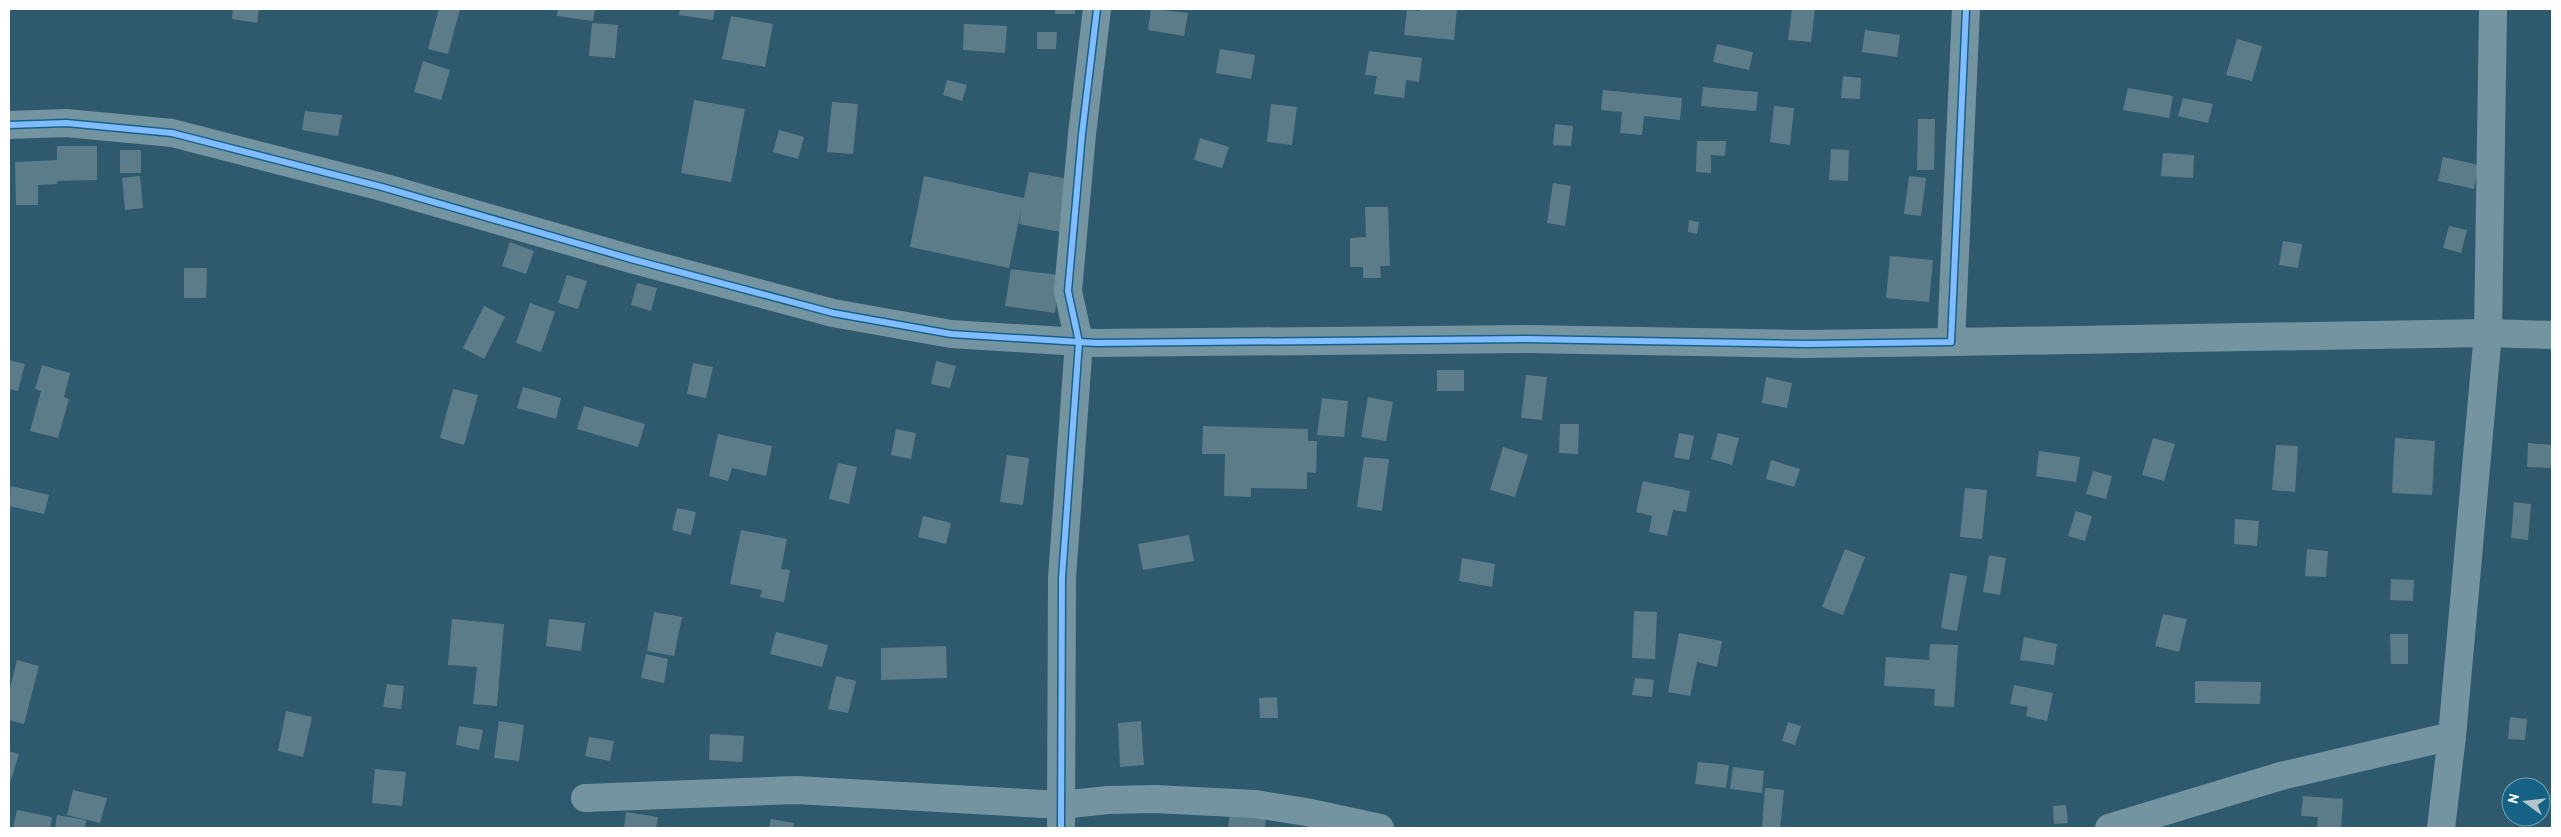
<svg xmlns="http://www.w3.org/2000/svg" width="2561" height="837" viewBox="0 0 2561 837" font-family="'PT Sans',sans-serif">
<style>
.building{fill:#5d7c8a}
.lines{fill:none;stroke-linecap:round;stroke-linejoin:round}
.minor{stroke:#7594a2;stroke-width:28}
.cycleway-casing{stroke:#156286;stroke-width:9}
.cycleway{stroke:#80bcff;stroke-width:6}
</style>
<rect width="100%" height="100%" fill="#2f596c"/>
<!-- building -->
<g class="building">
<polygon points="233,9 259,9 257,23 232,19"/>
<polygon points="439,9 460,9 448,54 428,49"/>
<polygon points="558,9 595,9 593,21 557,16"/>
<polygon points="680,9 715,9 713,20 679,15"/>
<rect x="1055" y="9" width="20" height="5"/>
<polygon points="1151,9 1188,13 1184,36 1148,30"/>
<polygon points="1420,9 1457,9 1454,40 1404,35 1407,10 1420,11"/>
<polygon points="1792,9 1815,9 1811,42 1788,40"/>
<polygon points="731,16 773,24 765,67 722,59"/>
<polygon points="592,23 618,25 615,58 589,56"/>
<polygon points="964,24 1007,26 1005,53 963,50"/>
<polygon points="1865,30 1900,35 1897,57 1862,52"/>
<polygon points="1037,32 1057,32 1056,49 1037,49"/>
<polygon points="2237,39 2262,46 2252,81 2226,75"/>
<polygon points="1717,44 1753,52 1749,70 1713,62"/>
<polygon points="1220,49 1255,55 1251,79 1216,73"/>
<polygon points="1369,51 1422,58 1419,82 1406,80 1404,98 1374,94 1377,76 1365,75"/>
<polygon points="423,61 450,70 441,100 414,92"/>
<polygon points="1843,76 1861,78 1860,99 1841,98"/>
<polygon points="947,80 967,85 962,101 943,95"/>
<polygon points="1703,87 1758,92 1756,111 1701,106"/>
<polygon points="2128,88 2173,96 2169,118 2123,110"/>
<polygon points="1603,90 1682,98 1680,120 1644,116 1642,135 1620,133 1622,112 1601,110"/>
<polygon points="2183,98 2213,104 2208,123 2178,116"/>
<polygon points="694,100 745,109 731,182 681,173"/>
<polygon points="832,102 858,104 853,154 827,152"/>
<polygon points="1271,104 1297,107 1292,145 1267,142"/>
<polygon points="1774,106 1794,108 1790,145 1770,142"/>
<polygon points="305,111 342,115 338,136 302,130"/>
<polygon points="1918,119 1935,119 1934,170 1917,170"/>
<polygon points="1555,124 1573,126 1571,146 1553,145"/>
<polygon points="779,130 804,137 798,159 773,152"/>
<polygon points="1200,138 1229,147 1222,168 1194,160"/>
<polygon points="1697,141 1726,141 1725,156 1711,155 1711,173 1696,172"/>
<polygon points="57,146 97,146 97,180 57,181 57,184 38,185 38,205 16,205 15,162 57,160"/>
<polygon points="1831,149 1849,150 1848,181 1829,180"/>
<rect x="120" y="150" width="21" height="23"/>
<polygon points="2163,153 2194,155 2193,178 2161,176"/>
<polygon points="2443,157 2479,165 2474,189 2438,181"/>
<polygon points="1029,172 1076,180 1065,233 1019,224 1022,205 1009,268 910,247 924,176 1024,198"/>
<polygon points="140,176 143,208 125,210 122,178"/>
<polygon points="1909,176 1926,178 1921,216 1904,214"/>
<polygon points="1553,183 1571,186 1565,226 1547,223"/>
<polygon points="1365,207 1388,207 1390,266 1380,266 1381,278 1363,278 1363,267 1350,267 1350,238 1366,237"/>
<polygon points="1689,220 1699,222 1697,234 1688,232"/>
<polygon points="2449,226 2467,230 2461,253 2443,248"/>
<polygon points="2283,241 2302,244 2298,268 2279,265"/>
<polygon points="510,242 534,251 526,274 502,266"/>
<polygon points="1890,256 1933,260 1929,302 1886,298"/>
<polygon points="184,268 207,268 206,298 184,298"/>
<polygon points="1011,269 1059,275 1055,313 1005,306"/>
<polygon points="567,275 587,281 578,309 558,303"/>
<polygon points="637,283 657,288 651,311 631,305"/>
<polygon points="530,303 555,312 541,352 516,343"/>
<polygon points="484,306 505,317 484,359 463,348"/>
<polygon points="9,360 25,364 18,391 9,389"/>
<polygon points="936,361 956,366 950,388 931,384"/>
<polygon points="693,363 713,367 706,398 687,394"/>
<polygon points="42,365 70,373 64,397 69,399 58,438 30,431 41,391 35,389"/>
<rect x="1437" y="370" width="27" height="21"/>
<polygon points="1526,375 1547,377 1542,420 1521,418"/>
<polygon points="1766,377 1792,383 1787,408 1762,403"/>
<polygon points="523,387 561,398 556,419 517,408"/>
<polygon points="453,389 478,395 464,445 440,438"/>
<polygon points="1368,397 1393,402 1386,441 1361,437"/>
<polygon points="1322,398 1348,401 1344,437 1317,435"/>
<polygon points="584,406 645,424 638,447 577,429"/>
<polygon points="1560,424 1579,424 1578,454 1559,453"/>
<polygon points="1203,426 1308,429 1308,441 1317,441 1316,473 1307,472 1307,489 1251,488 1251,497 1224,496 1225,454 1202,454"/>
<polygon points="896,429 916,433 911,459 891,455"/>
<polygon points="1679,433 1694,436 1689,460 1674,457"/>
<polygon points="1718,433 1739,438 1732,465 1711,459"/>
<polygon points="718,434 772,446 766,476 732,468 728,481 709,476"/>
<polygon points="2153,438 2175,444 2164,481 2142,475"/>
<polygon points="2395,438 2435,441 2432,495 2392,493"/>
<polygon points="2528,443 2552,445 2552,468 2527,467"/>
<polygon points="2276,445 2298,446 2295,492 2272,490"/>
<polygon points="1503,447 1528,455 1515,497 1490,490"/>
<polygon points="2039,451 2080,457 2076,482 2036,476"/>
<polygon points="1007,455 1029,458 1023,505 1000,502"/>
<polygon points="1364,457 1389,459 1382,511 1357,507"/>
<polygon points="1771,460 1800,469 1794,487 1766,479"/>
<polygon points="838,463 857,467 849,504 829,499"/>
<polygon points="2093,471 2112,476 2106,499 2086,494"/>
<polygon points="1643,481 1690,491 1686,512 1673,510 1667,536 1649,532 1652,516 1636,512"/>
<polygon points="11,486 49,495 44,514 9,506"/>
<polygon points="1965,488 1987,490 1982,539 1960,537"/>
<polygon points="2514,502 2531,504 2528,540 2511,538"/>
<polygon points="677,508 696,512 691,535 672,530"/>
<polygon points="2076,511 2092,516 2085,541 2068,536"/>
<polygon points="923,516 951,523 946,544 918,537"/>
<polygon points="2235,519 2259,521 2257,546 2234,544"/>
<polygon points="741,530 787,539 781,569 790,570 784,602 760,597 762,590 730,584"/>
<polygon points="1189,535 1194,561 1143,570 1138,544"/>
<polygon points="1845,549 1865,557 1843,615 1822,607"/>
<polygon points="2307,549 2328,551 2326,577 2305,576"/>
<polygon points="1989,555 2006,558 2000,595 1983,592"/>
<polygon points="1462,558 1495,564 1492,587 1459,581"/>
<polygon points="1950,573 1967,576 1957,631 1941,628"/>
<polygon points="2391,579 2414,580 2413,601 2390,600"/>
<polygon points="1634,611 1657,612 1655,659 1632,658"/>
<polygon points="654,612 682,617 674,656 647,651"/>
<polygon points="2163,614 2187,619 2179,652 2155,646"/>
<polygon points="452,619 504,624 497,706 473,704 477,667 448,665"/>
<polygon points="549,619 585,623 581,651 546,646"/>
<polygon points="776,632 828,645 822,667 770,654"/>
<polygon points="1679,633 1722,641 1717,667 1697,662 1690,696 1668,692"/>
<polygon points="2390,634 2408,634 2408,664 2391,664"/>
<polygon points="2024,637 2057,644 2054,665 2020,660"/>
<polygon points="1930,644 1958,645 1954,707 1934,706 1935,689 1884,686 1886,657 1929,660"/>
<polygon points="946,646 947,678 881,680 881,648"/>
<polygon points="646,654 668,659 664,683 641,678"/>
<polygon points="17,660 39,666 24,724 9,720 9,692"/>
<polygon points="836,676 856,681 848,713 828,709"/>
<polygon points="1635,678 1654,680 1652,697 1632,695"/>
<polygon points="2195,681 2261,682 2260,704 2195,703"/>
<polygon points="387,684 404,686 401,709 383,707"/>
<polygon points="2014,685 2053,693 2047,721 2026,716 2028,707 2010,704"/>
<polygon points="1277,697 1278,718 1260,718 1259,698"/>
<polygon points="286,711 312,717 303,757 278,751"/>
<polygon points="2510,717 2527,719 2525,740 2508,739"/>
<polygon points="499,721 524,725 519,761 494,758"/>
<polygon points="1141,721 1144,765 1120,767 1118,723"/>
<polygon points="1788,722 1801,726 1795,745 1782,741"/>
<polygon points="459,726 483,730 479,750 456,745"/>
<polygon points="710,734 744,736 742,762 709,760"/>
<polygon points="589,737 614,741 610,761 585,756"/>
<polygon points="9,751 19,754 9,786"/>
<polygon points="1698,762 1729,765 1726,788 1695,784"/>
<polygon points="1733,767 1764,771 1762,793 1730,789"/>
<polygon points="375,769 406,772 402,806 372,803"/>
<polygon points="1765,788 1784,790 1780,828 1762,828"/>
<polygon points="73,790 107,798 100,823 67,815"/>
<polygon points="2303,796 2343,799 2341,828 2317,828 2318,817 2301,816"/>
<polygon points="2066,805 2068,823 2054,824 2053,806"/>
<polygon points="17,810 52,817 50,828 13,828"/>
<polygon points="626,812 658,817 656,828 624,828"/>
<polygon points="1230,813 1266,816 1265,828 1228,828"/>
<polygon points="57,815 86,820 85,828 55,828"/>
<polygon points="771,819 794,823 793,828 769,828"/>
</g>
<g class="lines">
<!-- minor -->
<g class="minor">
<polyline points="9,125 66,123 172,133 382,187 631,259 833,313 951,334 1096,343 1526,339 1805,344 1951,342 1966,9"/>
<polyline points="1951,342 2488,333 2552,335"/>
<polyline points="585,798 796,790 1061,805 1108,800 1154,799 1255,804 1306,812 1380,828"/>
<polyline points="1061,828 1062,578 1079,342 1068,291 1082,134 1097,9"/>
<polyline points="2109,828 2281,776 2452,736"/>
<polyline points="2441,828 2452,736 2488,333 2493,9"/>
</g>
<defs>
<g id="cycleway">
<polyline points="9,125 66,123 172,133 382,187 631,259 833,313 951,334 1096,343 1526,339 1805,344 1951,342 1966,9"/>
<polyline points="1061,828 1062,578 1079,342 1068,291 1082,134 1097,9"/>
</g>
</defs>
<!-- cycleway casing -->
<use href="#cycleway" class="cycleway-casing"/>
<!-- cycleway -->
<use href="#cycleway" class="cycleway"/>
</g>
<!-- border -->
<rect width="2561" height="837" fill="none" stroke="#ffffff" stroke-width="20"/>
<!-- north arrow -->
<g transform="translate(2526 802) rotate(285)"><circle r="24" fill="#156286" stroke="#73a1b6"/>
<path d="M0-4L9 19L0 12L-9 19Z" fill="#b6c5cc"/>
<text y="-8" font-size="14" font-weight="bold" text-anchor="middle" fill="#ffffff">N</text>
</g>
</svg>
